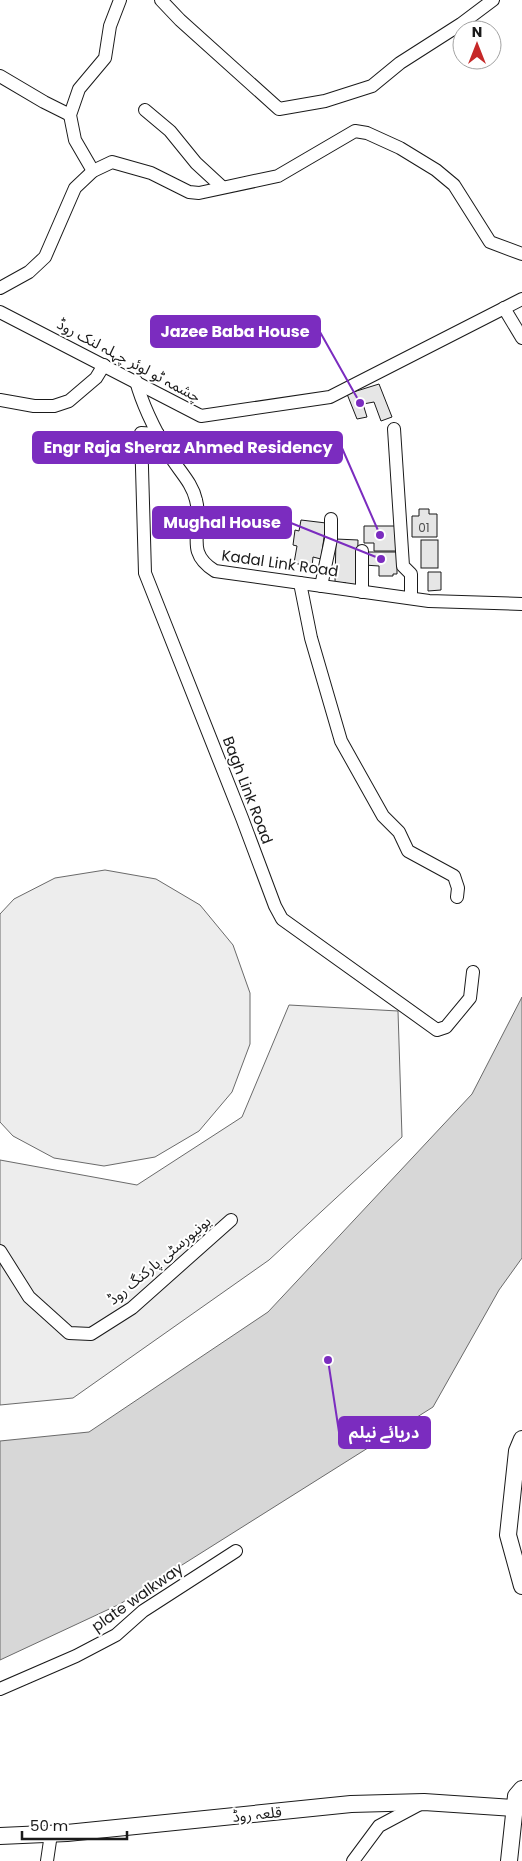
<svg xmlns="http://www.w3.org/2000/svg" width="522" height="1861" viewBox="0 0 522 1861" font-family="Poppins,'Noto Sans Arabic',sans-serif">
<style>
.built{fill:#ededed;stroke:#6a6a6a}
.water{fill:#d7d7d7;stroke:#6a6a6a}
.building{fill:#e6e6e6;stroke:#1a1a1a}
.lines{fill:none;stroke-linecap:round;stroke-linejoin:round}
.minor-casing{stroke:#1a1a1a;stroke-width:14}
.tertiary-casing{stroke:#1a1a1a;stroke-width:18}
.minor{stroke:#fff;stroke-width:12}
.tertiary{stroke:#fff;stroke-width:16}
.labels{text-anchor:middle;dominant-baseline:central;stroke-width:4;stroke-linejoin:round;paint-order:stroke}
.number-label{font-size:12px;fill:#4d4d4d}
.street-label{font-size:15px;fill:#1a1a1a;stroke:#fff}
.leader{fill:none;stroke:#7b2cbf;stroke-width:2}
.callout-dot{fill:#7b2cbf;stroke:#fff;stroke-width:2}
.callout{fill:#7b2cbf;stroke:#7b2cbf;stroke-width:2}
.callout-label{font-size:16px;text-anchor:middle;font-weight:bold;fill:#fff}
</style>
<rect width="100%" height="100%" fill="#fff"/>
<!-- built -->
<g class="built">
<polygon points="105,870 156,879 200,905 233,945 250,993 250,1044 232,1092 199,1131 155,1157 104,1166 54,1158 13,1136 0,1122 0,914 14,899 55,878"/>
<polygon points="289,1005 398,1011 402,1137 269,1260 73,1398 0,1405 0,1160 137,1185 242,1117"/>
</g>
<!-- water -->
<polygon class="water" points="522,997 522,1258 499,1290 433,1407 120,1604 0,1660 0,1441 89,1432 268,1312 472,1094"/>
<!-- building -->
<g class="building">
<polygon points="379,384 392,417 381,421 374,402 363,404 367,417 357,419 347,394"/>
<polygon points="419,509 429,509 429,514 437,514 437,537 412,537 412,516 419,516"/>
<polygon points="301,520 326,523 321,559 313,557 312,567 294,563 297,546 293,545 295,530 299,531"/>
<polygon points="364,526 396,526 396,551 374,551 374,543 364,543"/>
<polygon points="336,539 358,540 357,587 346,587 346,583 335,582"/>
<rect x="421" y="540" width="17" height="28"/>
<polygon points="364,552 397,552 397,574 393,574 393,576 379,576 379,566 364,565"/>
<polygon points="428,572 441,572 441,590 428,591"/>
</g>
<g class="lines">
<defs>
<g id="minor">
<polyline points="161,0 180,20 279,109 325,101 372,86 400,63 461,24 493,0"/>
<polyline points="0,76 44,102 70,115"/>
<polyline points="145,110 170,131 196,163 222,187"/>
<polyline points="93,171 75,140 70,115 79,89 105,58 110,26 120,0"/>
<polyline points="0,288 29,272 45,257 75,188 93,171 112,162 151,173 189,192 199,193 278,176 355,131 367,133 400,148 436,170 454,185 490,242 522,254"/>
<polyline points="504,308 522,338"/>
<polyline points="0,312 201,416 330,397 522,299"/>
<path d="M136,381C143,407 156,432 169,454C178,470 192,482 196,500C204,531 183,551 215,571L429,601L522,604"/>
<polyline points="0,400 34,406 54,406 69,401 96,378 104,365"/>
<polyline points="394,429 403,566 411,574 411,598"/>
<polyline points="158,434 141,433 145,573 242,818 275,906 282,919 437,1030 446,1027 470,998 473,972"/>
<polyline points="362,551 362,592"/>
<polyline points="300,583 311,638 341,741 383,816 399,832 408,851 454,876 458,888 457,897"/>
<polyline points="321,586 331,539 331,519"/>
<polyline points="0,1251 29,1297 69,1333 91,1334 132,1308 231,1220"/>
<polyline points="0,1689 76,1656 116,1635 143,1611 236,1551"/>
<polyline points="47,1861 51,1834"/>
<polyline points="353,1861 379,1826 422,1803"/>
</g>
<g id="tertiary">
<polyline points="522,1439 517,1451 508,1535 522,1586"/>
<polyline points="0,1836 67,1833 351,1804 424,1802 515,1808"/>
<polyline points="509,1861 516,1796 522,1789"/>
</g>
</defs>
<!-- minor casing -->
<use href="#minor" class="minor-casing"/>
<!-- tertiary casing -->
<use href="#tertiary" class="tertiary-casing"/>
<!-- minor -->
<use href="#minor" class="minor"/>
<!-- tertiary -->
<use href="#tertiary" class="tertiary"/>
</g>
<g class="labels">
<!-- number labels -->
<g class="number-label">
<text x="424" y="527">01</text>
</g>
<!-- street labels -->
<g class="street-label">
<text transform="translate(129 360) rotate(28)">چشمہ ٹو لوئر چہلہ لنک روڈ</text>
<text transform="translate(280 563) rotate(8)">Kadal Link Road</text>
<text transform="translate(248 790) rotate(69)">Bagh Link Road</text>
<text transform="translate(159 1260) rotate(-40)">یونیورسٹی پارکنگ روڈ</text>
<text transform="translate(137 1597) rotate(-35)">plate walkway</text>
<text transform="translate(257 1814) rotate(-6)">قلعہ روڈ</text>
</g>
</g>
<!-- callouts -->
<path class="leader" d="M360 403L320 332M380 535L342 448M381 559L291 523M328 1360L339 1432"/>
<g class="callout-dot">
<circle cx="360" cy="403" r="5"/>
<circle cx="380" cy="535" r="5"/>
<circle cx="381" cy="559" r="5"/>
<circle cx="328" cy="1360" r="5"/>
</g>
<g class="callout">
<rect x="151" y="316" width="169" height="31" rx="5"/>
<rect x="33" y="432" width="309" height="31" rx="5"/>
<rect x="153" y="507" width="138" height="31" rx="5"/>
<rect x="339" y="1417" width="91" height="31" rx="5"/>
</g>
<g class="callout-label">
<text x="235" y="337">Jazee Baba House</text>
<text x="188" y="453">Engr Raja Sheraz Ahmed Residency</text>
<text x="222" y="528">Mughal House</text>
<text x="384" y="1438">دریائے نیلم</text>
</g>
<!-- north arrow -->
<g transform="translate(477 45)"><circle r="24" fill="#ffffff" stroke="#a3a3a3"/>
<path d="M0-4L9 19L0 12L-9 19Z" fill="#c62828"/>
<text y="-8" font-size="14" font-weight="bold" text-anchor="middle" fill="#1a1a1a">N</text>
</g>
<!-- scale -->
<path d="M22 1831v8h105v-8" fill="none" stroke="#1a1a1a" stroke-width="2.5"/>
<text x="30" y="1831" font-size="15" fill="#1a1a1a" stroke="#ffffff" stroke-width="4" paint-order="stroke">50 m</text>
</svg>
